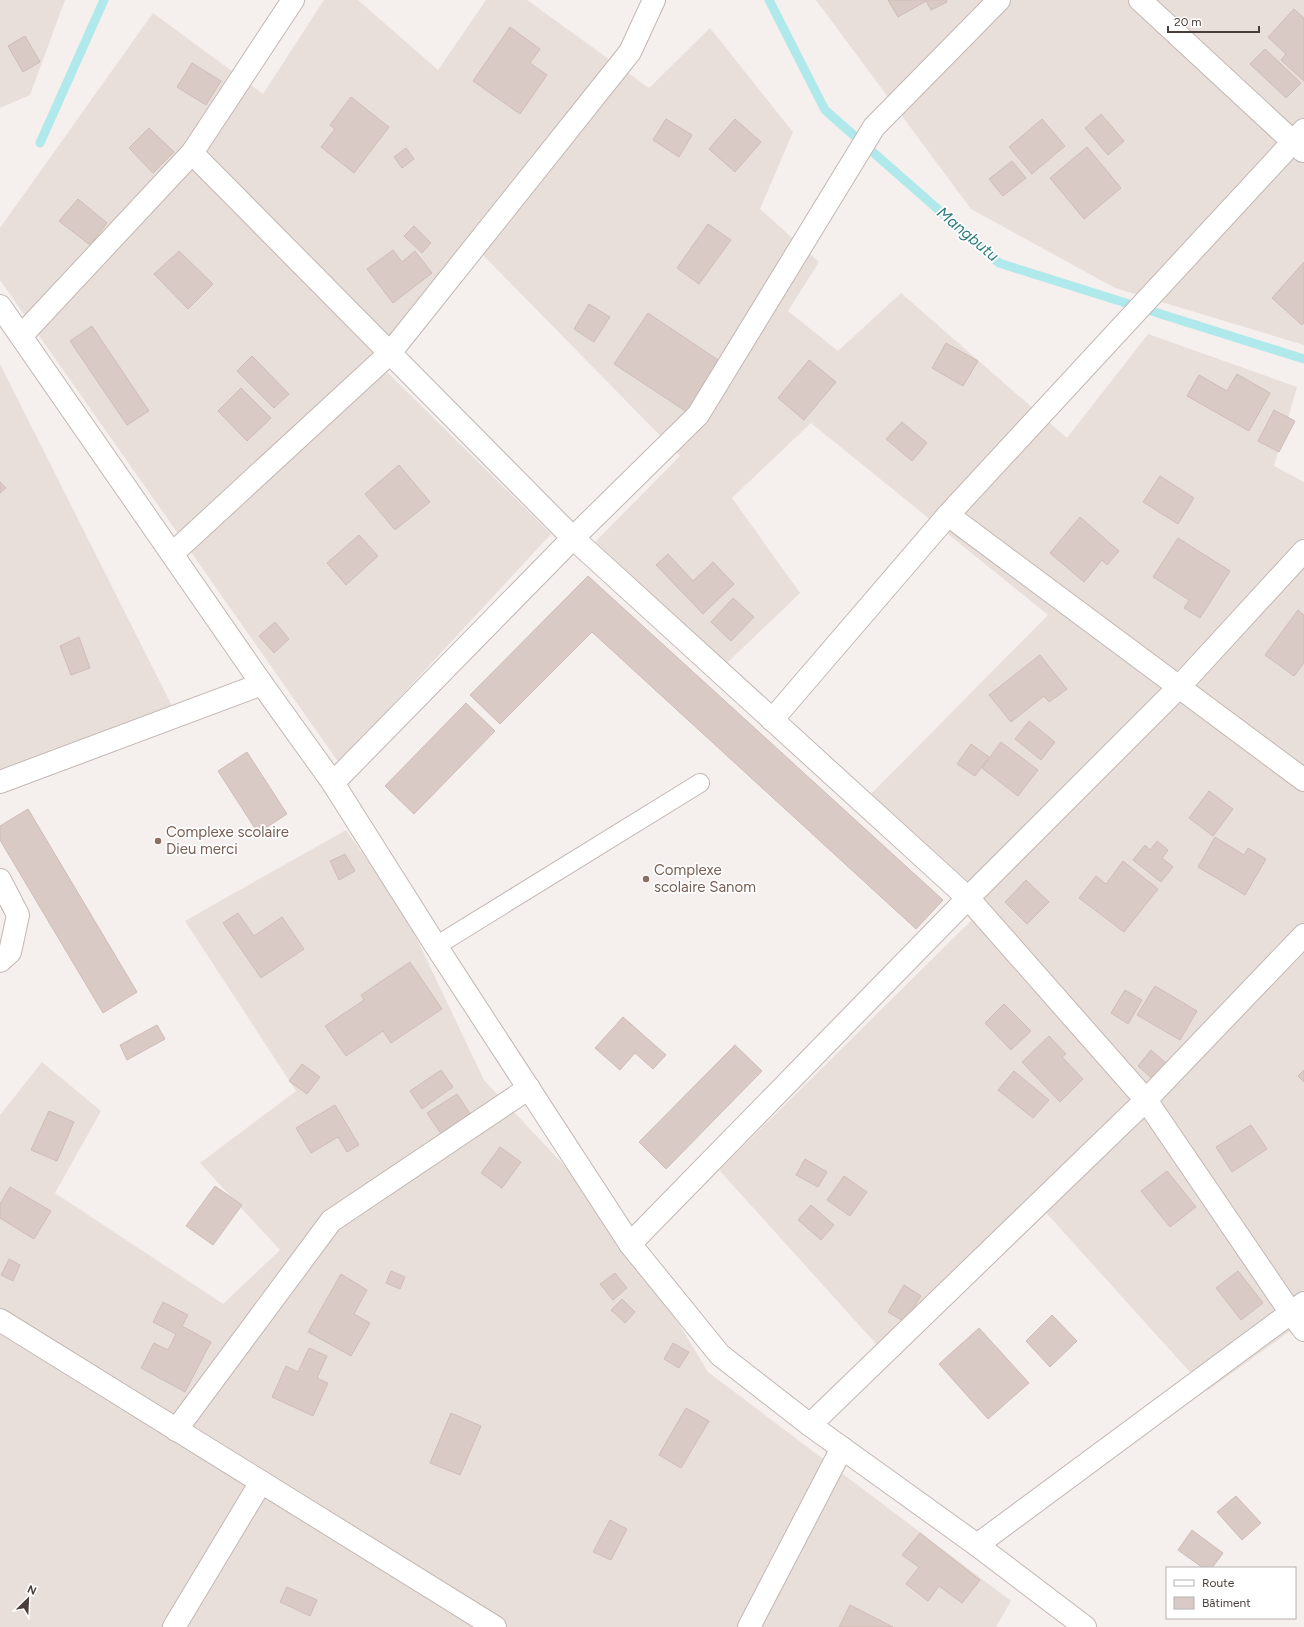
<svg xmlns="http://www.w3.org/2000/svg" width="1304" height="1627" viewBox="0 0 1304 1627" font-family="Figtree,sans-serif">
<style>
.residential{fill:#e8dfdb}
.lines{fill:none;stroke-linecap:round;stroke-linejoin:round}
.stream{stroke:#afe9eb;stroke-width:9}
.building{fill:#d9cac6;stroke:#d0bcb6}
.service-casing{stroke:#c3b7b3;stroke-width:20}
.minor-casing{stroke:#c3b7b3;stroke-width:24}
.tertiary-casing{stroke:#c3b7b3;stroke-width:24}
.service{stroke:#fff;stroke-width:18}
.minor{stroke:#fff;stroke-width:22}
.tertiary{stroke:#fff;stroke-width:22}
.education-dot{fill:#8d6e63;stroke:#fff;stroke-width:1.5}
.labels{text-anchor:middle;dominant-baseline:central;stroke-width:3.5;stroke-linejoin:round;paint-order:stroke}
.education-label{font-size:15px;fill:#785e54;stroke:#fff;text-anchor:start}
.water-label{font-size:16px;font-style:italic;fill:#2f7b7e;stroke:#fff}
</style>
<rect width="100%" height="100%" fill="#f5efed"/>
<!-- residential -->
<g class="residential">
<polygon points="0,0 65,0 30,95 0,108"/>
<polygon points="324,0 358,0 438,70 486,0 527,0 649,88 710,28 793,132 760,209 819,262 788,311 838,351 901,293 1067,438 1148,334 1297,387 1274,466 1304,482 1304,1321 1207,1391 1040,1206 887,1356 719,1170 988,904 871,794 1048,615 811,423 732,498 800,593 726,664 593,544 680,456 481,253 379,364 551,534 339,763 0,280 0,228 153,13 263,94"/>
<polygon points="816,0 1304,0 1304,345 1115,288 971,209"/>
<polygon points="0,364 174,710 0,773"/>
<polygon points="346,830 404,912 484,1080 618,1223 708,1372 1011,1601 996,1627 0,1627 0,1115 42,1062 101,1111 55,1193 223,1304 280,1250 200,1163 296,1091 185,921"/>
</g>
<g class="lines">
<!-- stream -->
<g class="stream">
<polyline points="769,0 825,110 999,263 1304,359"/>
<polyline points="40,143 104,0"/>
</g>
</g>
<!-- building -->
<g class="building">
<polygon points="888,0 946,0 947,2 931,10 926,1 898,17"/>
<polygon points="1294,9 1304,18 1304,81 1281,60 1286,54 1268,37"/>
<polygon points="510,27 540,49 530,63 547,75 520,114 473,81"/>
<polygon points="25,36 40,62 23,72 8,46"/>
<polygon points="1265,49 1301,83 1286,98 1250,64"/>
<polygon points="192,63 221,81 206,105 177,87"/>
<polygon points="351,97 389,127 354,173 321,147 335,129 330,125"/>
<polygon points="1101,114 1124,141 1108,155 1085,128"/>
<polygon points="666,119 692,135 679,157 653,140"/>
<polygon points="735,119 761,142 735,172 709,149"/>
<polygon points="1042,119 1065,146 1032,174 1009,147"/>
<polygon points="149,128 174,152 153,173 129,148"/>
<polygon points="1087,147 1121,188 1084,219 1050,178"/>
<polygon points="406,148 414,159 402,168 394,157"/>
<polygon points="1012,161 1026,178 1003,196 989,179"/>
<polygon points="78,199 107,223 90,245 59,221"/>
<polygon points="708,224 731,240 699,284 677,268"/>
<polygon points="414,226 431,243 422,253 404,236"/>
<polygon points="393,250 402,262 415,251 432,273 393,303 367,269"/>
<polygon points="179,251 213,284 188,309 154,274"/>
<polygon points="1304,262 1304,322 1302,325 1272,298"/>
<polygon points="589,304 610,317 594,342 574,329"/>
<polygon points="648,313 721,362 687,412 614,364"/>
<polygon points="92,326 149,411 127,425 70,341"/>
<polygon points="946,343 978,361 963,386 932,368"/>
<polygon points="252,356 289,394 274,408 237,371"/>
<polygon points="809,360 836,382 804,420 778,398"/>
<polygon points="1237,374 1270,393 1249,431 1187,396 1199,375 1227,391"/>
<polygon points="241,388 271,418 247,441 218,411"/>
<polygon points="1274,410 1295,421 1279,452 1258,441"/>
<polygon points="902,422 927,443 912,461 886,439"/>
<polygon points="399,465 430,502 395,530 365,494"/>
<polygon points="1160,476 1194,498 1178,524 1143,502"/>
<polygon points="0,482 6,488 0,493"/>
<polygon points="1080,517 1119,551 1107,565 1102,560 1084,582 1050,553"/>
<polygon points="359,535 378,556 346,585 327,563"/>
<polygon points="1178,538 1230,571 1200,618 1184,608 1189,600 1153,577"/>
<polygon points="668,554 693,581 713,562 734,584 703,614 656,565"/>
<polygon points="588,576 943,900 916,929 592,632 500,724 470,695"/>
<polygon points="733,598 754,617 731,641 711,622"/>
<polygon points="1298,610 1304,615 1304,663 1294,676 1265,655"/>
<polygon points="275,622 289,639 274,653 259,636"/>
<polygon points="79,637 90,668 71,675 60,646"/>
<polygon points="1040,655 1067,689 1049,702 1044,696 1011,722 989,695"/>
<polygon points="466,703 495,731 414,814 385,786"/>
<polygon points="1029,721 1055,742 1041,760 1015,739"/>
<polygon points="1001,742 1038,770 1018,796 982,768"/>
<polygon points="971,744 989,757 975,776 957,764"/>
<polygon points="247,752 287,814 258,833 218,771"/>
<polygon points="1209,791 1233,809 1213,836 1189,818"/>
<polygon points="28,809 137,992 103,1013 0,840 0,826"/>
<polygon points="1215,837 1244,855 1248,848 1266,859 1245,895 1198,867"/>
<polygon points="1157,841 1168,850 1162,858 1173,867 1161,882 1133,860 1145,845 1150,850"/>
<polygon points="345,854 355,871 339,880 330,861"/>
<polygon points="1123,861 1158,889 1124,932 1079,898 1096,876 1106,884"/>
<polygon points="1026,880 1049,902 1027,924 1005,902"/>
<polygon points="238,913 254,936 282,917 304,949 261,978 223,923"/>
<polygon points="410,962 442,1009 391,1043 383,1031 346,1056 325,1026 364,1000 361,995"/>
<polygon points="1155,986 1197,1011 1180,1040 1137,1015"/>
<polygon points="1125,990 1142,1000 1128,1024 1111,1013"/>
<polygon points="1004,1004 1031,1031 1011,1050 985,1023"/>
<polygon points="623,1017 666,1055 653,1069 635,1053 620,1070 595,1048"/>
<polygon points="157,1025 165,1039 127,1060 120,1045"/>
<polygon points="1049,1036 1066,1054 1062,1057 1083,1079 1060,1102 1022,1062"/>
<polygon points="735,1045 762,1071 666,1169 639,1142"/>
<polygon points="1151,1050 1167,1064 1154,1080 1138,1066"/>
<polygon points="302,1064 320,1077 307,1094 289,1081"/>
<polygon points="441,1070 453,1087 422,1109 410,1091"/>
<polygon points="1304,1070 1304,1082 1298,1076"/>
<polygon points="1014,1071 1049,1100 1033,1118 998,1090"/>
<polygon points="457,1094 475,1121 446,1141 427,1113"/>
<polygon points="335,1105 359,1145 347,1152 338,1137 311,1153 296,1128"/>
<polygon points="49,1111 74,1122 57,1161 31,1150"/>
<polygon points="1251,1125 1267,1149 1232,1172 1216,1147"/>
<polygon points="500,1147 521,1162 502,1188 481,1173"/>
<polygon points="805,1159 827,1172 818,1187 796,1175"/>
<polygon points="1167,1171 1196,1207 1170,1227 1141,1191"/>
<polygon points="844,1176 867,1192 850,1216 827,1200"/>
<polygon points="215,1186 242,1205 213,1245 186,1226"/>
<polygon points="10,1187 51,1211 34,1239 0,1218 0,1204"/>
<polygon points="811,1205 834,1225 821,1240 798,1220"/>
<polygon points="9,1259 20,1265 13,1281 1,1275"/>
<polygon points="391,1271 405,1277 400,1289 386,1283"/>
<polygon points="1238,1271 1263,1303 1241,1320 1216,1288"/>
<polygon points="615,1273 627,1288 613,1300 600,1284"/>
<polygon points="341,1274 367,1290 354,1314 370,1323 351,1356 308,1332"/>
<polygon points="904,1285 921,1296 905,1322 888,1312"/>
<polygon points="622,1299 635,1312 625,1323 611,1310"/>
<polygon points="163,1302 188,1315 182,1326 211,1342 185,1392 141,1368 154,1343 168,1350 176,1334 153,1322"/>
<polygon points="1052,1315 1077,1341 1050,1367 1026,1341"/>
<polygon points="979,1328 1029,1383 988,1419 939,1364"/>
<polygon points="673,1343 689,1352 679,1368 664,1359"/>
<polygon points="309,1348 327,1356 317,1378 328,1383 313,1416 272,1397 286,1366 298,1372"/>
<polygon points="686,1408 709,1421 681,1468 659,1455"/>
<polygon points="451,1413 481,1426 460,1475 430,1463"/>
<polygon points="1236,1496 1261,1523 1242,1540 1217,1512"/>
<polygon points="610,1520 627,1529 611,1560 593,1552"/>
<polygon points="1192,1530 1223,1553 1212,1568 1203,1568 1178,1550"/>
<polygon points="920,1533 980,1580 962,1603 939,1586 928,1601 906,1584 919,1567 902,1555"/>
<polygon points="287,1587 317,1600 310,1616 280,1602"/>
<polygon points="850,1605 893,1627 839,1627"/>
</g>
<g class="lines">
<defs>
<polyline id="service" points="436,946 700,783"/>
<g id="minor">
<polyline points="1140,0 1303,151"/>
<polyline points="192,153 573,538 968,898 1146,1100 1291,1313 1304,1330"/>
<polyline points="22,335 192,153 293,0"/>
<polyline points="948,515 1304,780"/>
<polyline points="172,554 390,353 630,52 654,0"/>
<polyline points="772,720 948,515 1304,130"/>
<polyline points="0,782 262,684"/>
<polyline points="333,783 573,538 698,415 874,127 999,0"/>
<polyline points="0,880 18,915 10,952 0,961"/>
<polyline points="630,1244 968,898 1179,687 1304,551"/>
<polyline points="0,1320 495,1627"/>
<polyline points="810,1425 1146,1100 1304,935"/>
<polyline points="176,1430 331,1221 529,1088"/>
<polyline points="977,1545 1304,1303"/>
<polyline points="174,1627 261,1482"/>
<polyline points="749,1627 842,1448"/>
</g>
<polyline id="tertiary" points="0,306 262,684 333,783 436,946 630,1244 720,1355 810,1425 977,1545 1085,1627"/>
</defs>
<!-- service casing -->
<use href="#service" class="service-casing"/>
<!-- minor casing -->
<use href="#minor" class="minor-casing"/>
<!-- tertiary casing -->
<use href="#tertiary" class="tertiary-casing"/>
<!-- service -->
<use href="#service" class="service"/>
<!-- minor -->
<use href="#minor" class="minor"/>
<!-- tertiary -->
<use href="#tertiary" class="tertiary"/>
</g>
<!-- markers -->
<g class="education-dot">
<circle cx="158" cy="841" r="4"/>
<circle cx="646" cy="879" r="4"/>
</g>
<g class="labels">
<!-- education labels -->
<g class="education-label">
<text x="166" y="832">Complexe scolaire<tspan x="166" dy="17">Dieu merci</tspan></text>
<text x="654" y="870">Complexe<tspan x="654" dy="17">scolaire Sanom</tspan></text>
</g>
<!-- water labels -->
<g class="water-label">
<text transform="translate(968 234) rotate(40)">Mangbutu</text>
</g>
</g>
<!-- legend -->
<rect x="1166" y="1567" width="130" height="52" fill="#ffffff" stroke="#b6b2b0"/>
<rect x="1174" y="1580" width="20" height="6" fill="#ffffff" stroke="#b6b2b0"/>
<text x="1202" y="1587" font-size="12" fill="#493e3a">Route</text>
<rect x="1174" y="1597" width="20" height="12" fill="#d9cac6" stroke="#b6b2b0"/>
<text x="1202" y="1607" font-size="12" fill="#493e3a">Bâtiment</text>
<!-- north arrow -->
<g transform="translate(28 1599) rotate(24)" stroke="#ffffff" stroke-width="3" paint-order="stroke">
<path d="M0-3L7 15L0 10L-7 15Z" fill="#493e3a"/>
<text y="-6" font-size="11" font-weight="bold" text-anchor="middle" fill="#493e3a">N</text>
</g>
<!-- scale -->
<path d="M1168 26v6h91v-6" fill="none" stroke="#493e3a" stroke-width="2"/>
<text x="1174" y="26" font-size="12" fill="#493e3a" stroke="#ffffff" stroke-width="3" paint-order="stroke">20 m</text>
</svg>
